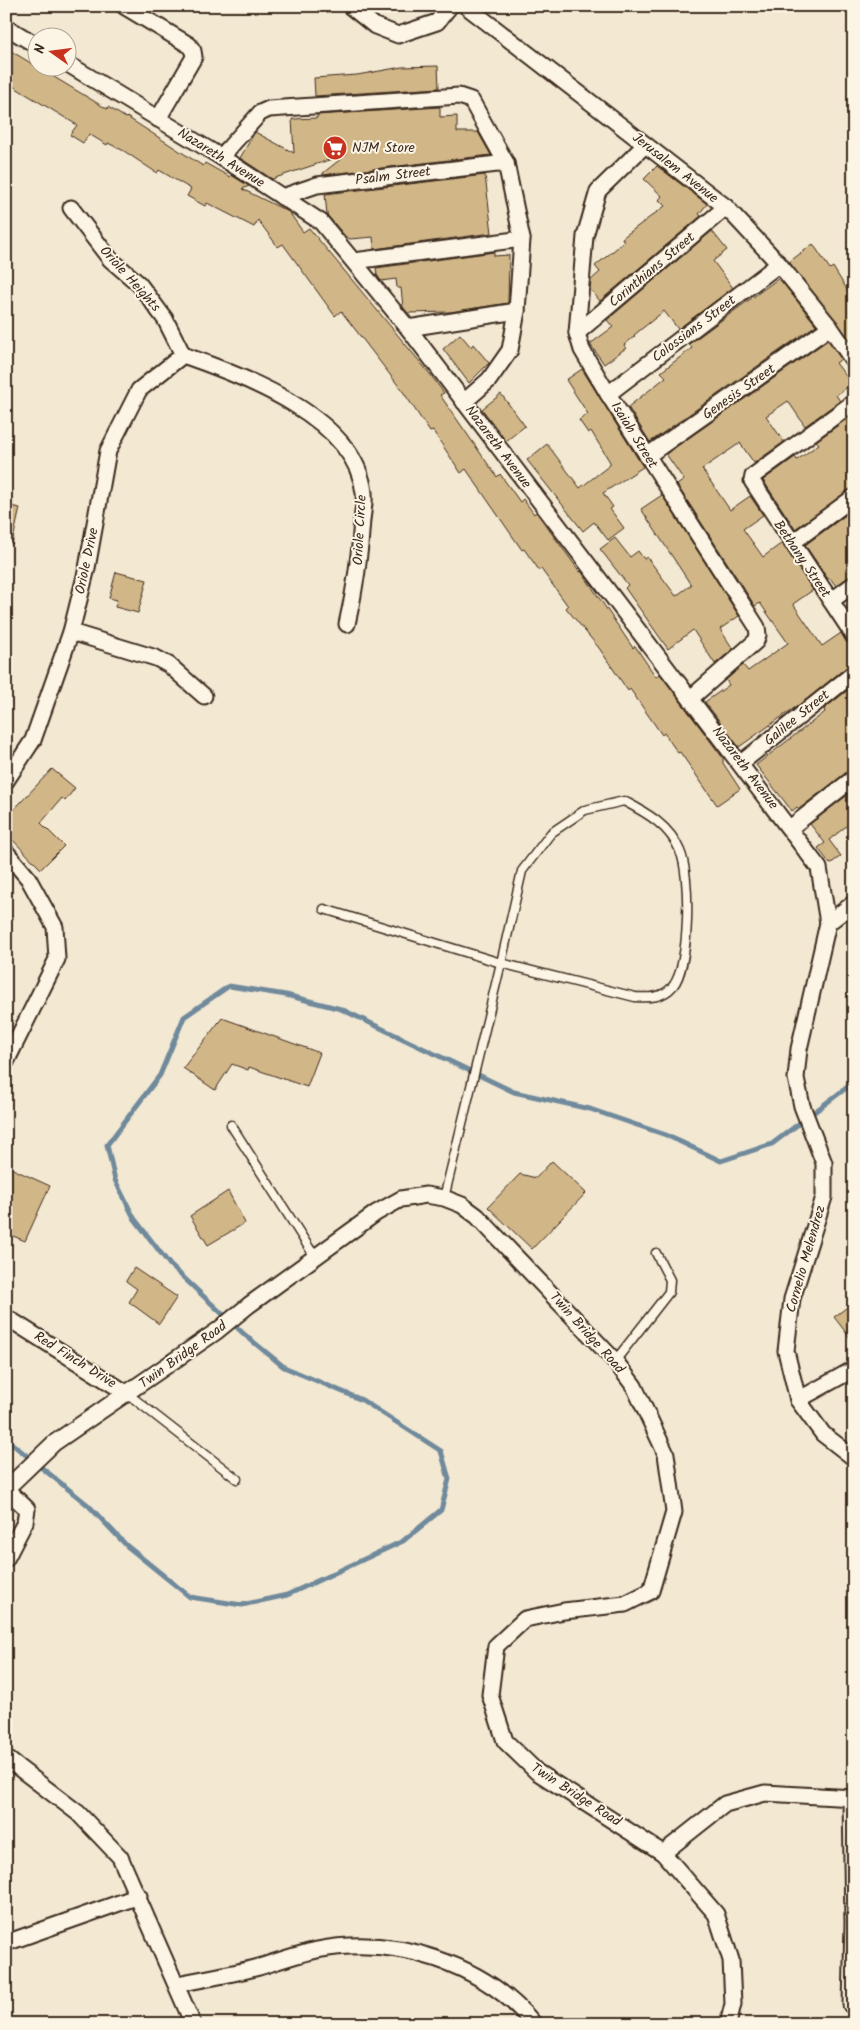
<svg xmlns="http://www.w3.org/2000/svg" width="860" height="2030" viewBox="0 0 860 2030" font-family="Kalam,sans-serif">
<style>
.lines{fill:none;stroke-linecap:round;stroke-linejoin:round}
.stream{stroke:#6f8a9c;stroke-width:5}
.building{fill:#d1b687;stroke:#3b2a1e}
.service-casing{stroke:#3b2a1e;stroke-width:11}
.minor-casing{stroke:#3b2a1e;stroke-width:19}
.service{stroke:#fcf5e5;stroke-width:8}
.minor{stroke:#fcf5e5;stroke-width:15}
.labels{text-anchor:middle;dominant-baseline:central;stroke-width:4;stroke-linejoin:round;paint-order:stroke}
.poi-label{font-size:14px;fill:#3b2a1e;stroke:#fcf5e5;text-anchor:start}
.street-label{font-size:14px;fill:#3b2a1e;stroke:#fcf5e5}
</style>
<rect width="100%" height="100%" fill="#f3e8d2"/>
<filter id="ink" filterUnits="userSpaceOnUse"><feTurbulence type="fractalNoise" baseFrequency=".02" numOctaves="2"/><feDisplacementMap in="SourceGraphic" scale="10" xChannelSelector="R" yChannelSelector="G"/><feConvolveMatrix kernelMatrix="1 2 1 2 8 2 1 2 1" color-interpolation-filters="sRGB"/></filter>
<g filter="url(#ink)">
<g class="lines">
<!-- stream -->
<polyline class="stream" points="6,1439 88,1505 127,1546 190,1597 242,1605 287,1595 403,1541 441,1510 449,1479 441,1451 362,1400 284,1367 245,1335 170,1265 134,1218 115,1180 107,1145 160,1075 184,1017 229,986 286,995 341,1009 514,1092 590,1109 666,1135 721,1161 772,1144 854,1082"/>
</g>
<!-- building -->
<g class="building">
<polygon points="6,48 107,109 108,107 126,118 127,117 203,166 205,163 230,177 231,175 249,186 242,189 289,212 303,232 309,228 430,374 444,393 440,395 497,477 500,474 520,502 523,499 534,514 536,512 580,572 581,571 633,648 635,646 656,677 660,674 723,758 723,763 740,789 717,805 680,752 678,753 664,733 662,735 630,689 628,691 599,648 566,608 568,606 541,569 539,570 524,549 522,550 466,469 461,473 433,431 430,432 404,393 341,311 335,316 283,244 278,247 258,220 254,227 207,203 205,206 187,196 191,189 159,170 157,173 124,151 108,143 107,145 89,134 83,143 70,135 77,125 6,82"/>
<polygon points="438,66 439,88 315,96 314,78 357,75 402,67"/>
<polygon points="440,107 440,117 457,116 457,132 478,132 491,155 323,175 323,173 347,154 272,179 240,158 255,132 294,153 292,119 317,118 317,115"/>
<polygon points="657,166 707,204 699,214 701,216 600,301 590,289 591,280 600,272 595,266 624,242 622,238 665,206 659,200 662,196 644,179"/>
<polygon points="485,175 492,233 374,249 373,237 350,239 346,237 327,215 325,194"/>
<polygon points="712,231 727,250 713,261 733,288 678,329 664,311 634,335 635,336 624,345 626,348 604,364 590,344 613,327 607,320"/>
<polygon points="813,244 830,269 833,267 854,301 854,345 789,262"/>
<polygon points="494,252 494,256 509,255 508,303 450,312 408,313 403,307 401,288 397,288 396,279 381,281 377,275 376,268"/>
<polygon points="779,278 816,325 650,442 628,407 666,377 661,372 692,348 689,344"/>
<polygon points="460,334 471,347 473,344 489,363 469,383 443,349"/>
<polygon points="828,340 841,359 836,363 852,384 836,395 840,401 805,426 788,401 766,416 784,442 754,463 740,443 702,469 730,510 750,496 763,515 743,529 763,557 782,543 813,590 793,604 822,646 841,633 846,642 854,645 854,664 848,666 807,699 739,747 705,702 729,685 726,680 743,665 748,671 788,643 760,603 755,606 677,485 684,480 666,454"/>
<polygon points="582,369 643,467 603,493 613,507 610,509 624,528 608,540 594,522 583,531 527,460 547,444 580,488 610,465 610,462 591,431 588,433 579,420 588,414 566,380"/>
<polygon points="501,394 525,426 506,441 482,409"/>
<polygon points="851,416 854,421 854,488 795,529 763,480 795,457 797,460 819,444 816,441"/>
<polygon points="662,495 739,616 720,629 733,649 715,664 693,630 668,649 625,588 628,585 600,549 615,538 630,557 638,551 644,559 647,557 676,596 691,585 641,509"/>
<polygon points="6,505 20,508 12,544 6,543"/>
<polygon points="854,509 854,575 836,586 830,578 828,579 805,545"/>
<polygon points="116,572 147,580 138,613 115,607 117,600 109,598"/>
<polygon points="854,685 854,769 848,771 799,809 797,807 792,811 756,765 825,712 824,709"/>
<polygon points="52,769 75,788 65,801 62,798 41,823 64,846 41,869 6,833 6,818"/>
<polygon points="854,790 854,820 829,840 841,856 830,864 818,848 825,843 810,824"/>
<polygon points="222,1018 320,1053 307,1087 249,1067 248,1070 232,1064 215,1090 183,1068"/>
<polygon points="552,1161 586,1193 532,1249 488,1207 520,1174 536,1178"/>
<polygon points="6,1166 50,1186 25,1241 6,1233"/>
<polygon points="228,1191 245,1223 208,1245 190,1216"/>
<polygon points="134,1268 177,1297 159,1324 129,1302 137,1289 126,1281"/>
<polygon points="854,1302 854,1343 834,1317"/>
</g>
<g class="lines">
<defs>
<g id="service">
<path d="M324,909L501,963L522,871L551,833L585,810L624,801C647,813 670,826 680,851C691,875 690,966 673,986C663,998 649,998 635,997L501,963L444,1198"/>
<polyline points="231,1125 315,1257"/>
<polyline points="615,1361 669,1292 670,1280 656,1253"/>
<polyline points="128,1394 237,1479"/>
</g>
<g id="minor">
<polyline points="124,6 189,45 193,51 194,57 158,119"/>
<polyline points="350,6 375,26 398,35 437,22 450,6"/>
<polyline points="466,6 726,207 779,264 830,327 854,362"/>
<polyline points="6,27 38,46"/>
<polyline points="68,64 221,157 321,222 408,328 819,868 828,923 799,1049 796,1078 802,1106 824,1163 824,1197 792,1299 786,1351 798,1400 823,1434 854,1458"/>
<polyline points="645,145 598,191 585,236 577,333 582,350 608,394 757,627 758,635 756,641 691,698"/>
<polyline points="221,157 260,113 269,109 459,96 471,100 506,163 522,239 517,311 408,328"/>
<polyline points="282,197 317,185 506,163"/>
<polyline points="71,208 110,259 139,284 165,319 183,355"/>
<polyline points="354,261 522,239"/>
<polyline points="577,333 726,207"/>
<path d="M183,355C244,376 356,418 364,493C365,501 363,511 362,520C360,555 355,590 347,624"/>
<polyline points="608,394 779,264"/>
<polyline points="464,402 489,380 510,350 517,311"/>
<polyline points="854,402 753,476 752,481 854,636"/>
<polyline points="647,456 830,327"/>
<polyline points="792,543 854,497"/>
<polyline points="831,601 854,584"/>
<polyline points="71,632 156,658 169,665 204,696"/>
<polyline points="741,763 854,673"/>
<polyline points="6,781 33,740 71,632 87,568 108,451 139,390 183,355"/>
<polyline points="790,828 854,778"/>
<polyline points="6,852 28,878 55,927 57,959 6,1062"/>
<polyline points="828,923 854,903"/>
<polyline points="6,1317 128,1394"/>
<polyline points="798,1400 854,1369"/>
<polyline points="6,1489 54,1443 217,1331 249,1305 376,1213 401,1199 426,1195 444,1198 462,1205 477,1216 615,1361 634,1386 666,1454 674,1512 651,1591 625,1604 564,1611 525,1619 496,1646 490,1695 505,1741 537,1772 663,1853 716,1914 731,1960 733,2004 728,2024"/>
<polyline points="6,1559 25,1522 27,1509 6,1489"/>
<polyline points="6,1758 78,1813 120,1857 193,2024"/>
<polyline points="851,1798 853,1923 851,2005"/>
<polyline points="663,1853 725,1804 765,1793 854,1798"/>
<polyline points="6,1943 139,1896"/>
<path d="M177,1984C204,1979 232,1974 259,1967C278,1961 298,1954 317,1950C394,1935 484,1963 534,2024"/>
</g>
</defs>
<!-- service casing -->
<use href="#service" class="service-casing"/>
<!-- minor casing -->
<use href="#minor" class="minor-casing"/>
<!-- service -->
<use href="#service" class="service"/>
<!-- minor -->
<use href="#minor" class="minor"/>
</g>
</g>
<!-- icons -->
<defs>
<symbol id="supermarket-disc" viewBox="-11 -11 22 22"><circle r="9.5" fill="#c8321e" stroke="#fcf5e5"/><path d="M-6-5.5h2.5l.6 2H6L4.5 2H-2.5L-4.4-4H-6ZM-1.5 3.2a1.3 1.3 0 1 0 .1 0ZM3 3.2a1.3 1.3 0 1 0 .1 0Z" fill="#fff"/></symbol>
</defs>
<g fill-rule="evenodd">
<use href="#supermarket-disc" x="321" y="134" width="28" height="28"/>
</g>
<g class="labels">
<!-- poi labels -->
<g class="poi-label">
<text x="352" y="148">NJM Store</text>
</g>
<!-- street labels -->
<g class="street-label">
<text transform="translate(221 158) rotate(32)">Nazareth Avenue</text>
<text transform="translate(675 168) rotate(38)">Jerusalem Avenue</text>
<text transform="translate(393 176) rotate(-7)">Psalm Street</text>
<text transform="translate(652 270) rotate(-40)">Corinthians Street</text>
<text transform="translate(130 279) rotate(48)">Oriole Heights</text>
<text transform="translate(694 329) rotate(-37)">Colossians Street</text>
<text transform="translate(739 392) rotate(-35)">Genesis Street</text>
<text transform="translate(634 435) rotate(58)">Isaiah Street</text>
<text transform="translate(498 447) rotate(53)">Nazareth Avenue</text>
<text transform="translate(360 530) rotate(-87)">Oriole Circle</text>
<text transform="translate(802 559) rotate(56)">Bethany Street</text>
<text transform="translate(87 561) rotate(-78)">Oriole Drive</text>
<text transform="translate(797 718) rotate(-39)">Galilee Street</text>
<text transform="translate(745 768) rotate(53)">Nazareth Avenue</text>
<text transform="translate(806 1259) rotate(-74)">Cornelio Melendrez</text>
<text transform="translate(587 1333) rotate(48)">Twin Bridge Road</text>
<text transform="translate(183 1355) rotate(-36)">Twin Bridge Road</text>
<text transform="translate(75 1360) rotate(32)">Red Finch Drive</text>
<text transform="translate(576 1795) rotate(33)">Twin Bridge Road</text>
</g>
</g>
<!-- margin -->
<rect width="860" height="2030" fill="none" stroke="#fcf5e5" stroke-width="25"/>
<rect x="12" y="12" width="835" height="2005" fill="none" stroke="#3b2a1e" stroke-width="2" filter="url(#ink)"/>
<!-- north arrow -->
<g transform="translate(52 52) rotate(284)"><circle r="24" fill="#fcf5e5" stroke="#afa495"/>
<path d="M0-4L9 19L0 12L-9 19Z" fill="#c8321e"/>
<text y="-8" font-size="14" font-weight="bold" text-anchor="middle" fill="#3b2a1e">N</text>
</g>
</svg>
